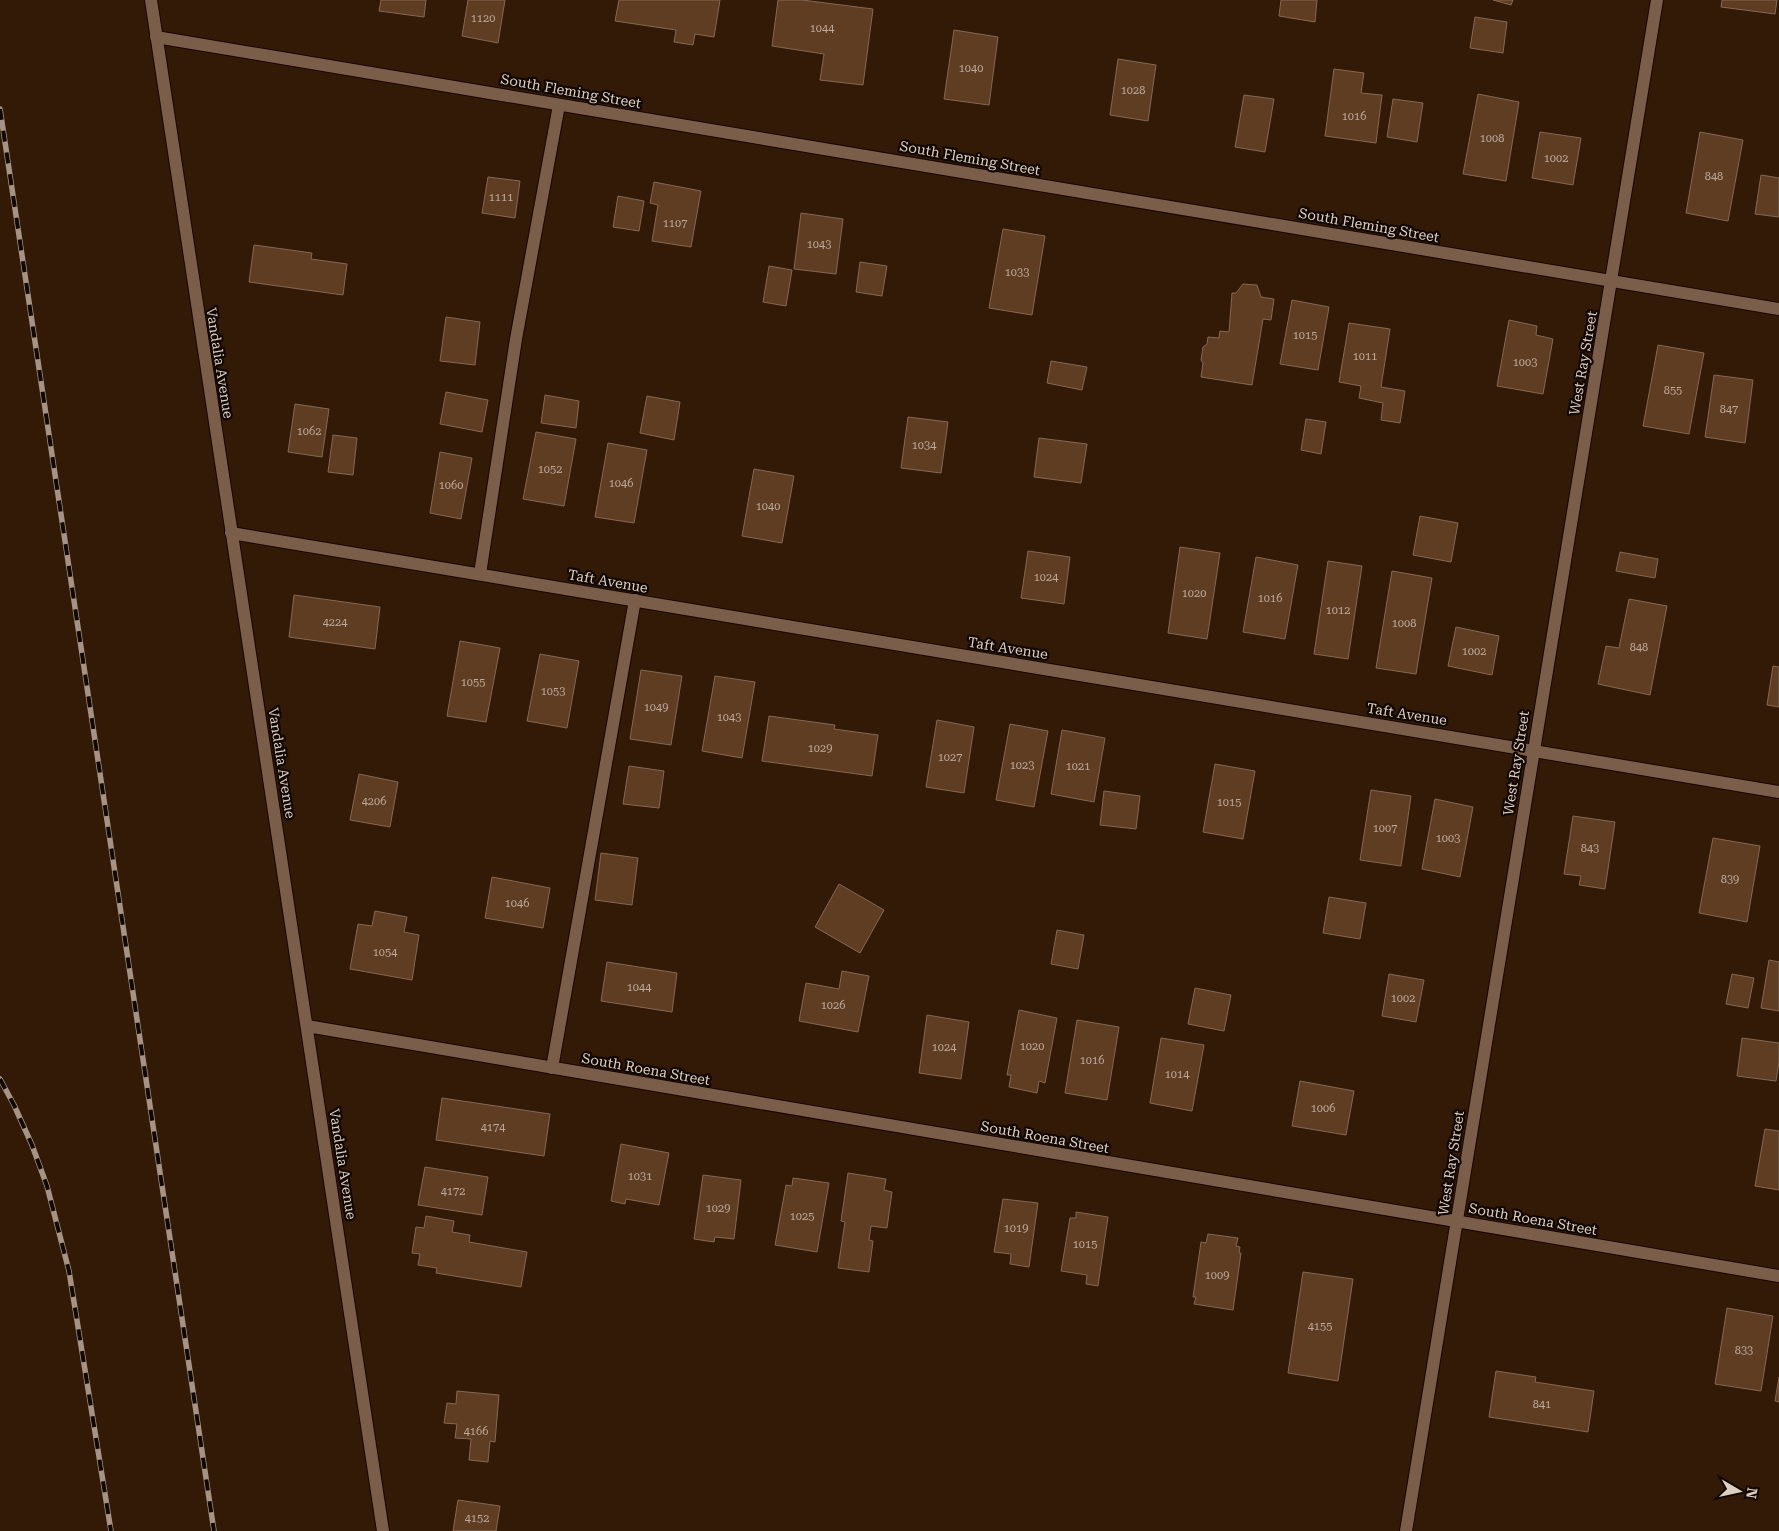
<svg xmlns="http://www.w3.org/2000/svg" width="1779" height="1531" viewBox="0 0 1779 1531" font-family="'Roboto Serif',serif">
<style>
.building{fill:#5e3d23;stroke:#856853}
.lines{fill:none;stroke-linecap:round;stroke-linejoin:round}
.lane-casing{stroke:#190400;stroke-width:14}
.street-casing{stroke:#190400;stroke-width:14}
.lane{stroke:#7b5e49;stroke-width:12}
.street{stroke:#7b5e49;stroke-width:12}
.rail-casing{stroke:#a69385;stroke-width:5.5}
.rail{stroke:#120803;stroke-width:4;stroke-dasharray:11;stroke-linecap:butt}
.labels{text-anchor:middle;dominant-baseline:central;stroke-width:4.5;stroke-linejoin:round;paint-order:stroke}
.number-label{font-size:11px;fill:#bfaa9b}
.street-label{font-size:14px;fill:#dfcfc3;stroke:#120803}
</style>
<rect width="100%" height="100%" fill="#321a07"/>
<!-- building -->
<g class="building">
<polygon points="381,0 426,0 424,17 379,11"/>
<polygon points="468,0 505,0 498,43 462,36"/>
<polygon points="619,0 720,0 714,37 695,34 693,45 674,42 676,30 615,21"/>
<polygon points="778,0 802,0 873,9 863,85 820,80 824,54 772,46"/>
<polygon points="1281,0 1317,0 1315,22 1279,16"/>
<polygon points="1493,0 1513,0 1511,5"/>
<polygon points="1722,0 1777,0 1775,14 1721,7"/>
<polygon points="1475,17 1507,22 1503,53 1470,48"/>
<polygon points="954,30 998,37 989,105 944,99"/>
<polygon points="1118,59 1156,65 1148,121 1110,115"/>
<polygon points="1334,69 1364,73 1361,93 1382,95 1376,143 1325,136"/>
<polygon points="1478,94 1519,102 1506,181 1463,174"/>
<polygon points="1244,95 1274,99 1265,152 1235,147"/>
<polygon points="1393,99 1423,103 1417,142 1387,137"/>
<polygon points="1540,132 1581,138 1573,185 1532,178"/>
<polygon points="1700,132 1743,140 1728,221 1686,213"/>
<polygon points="1761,175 1779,178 1779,217 1755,214"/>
<polygon points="488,177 520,181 515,218 482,213"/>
<polygon points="654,182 701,191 691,247 652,241 658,205 650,203"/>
<polygon points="618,196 644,201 639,231 613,227"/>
<polygon points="801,213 843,219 836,274 794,269"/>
<polygon points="1003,229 1045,236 1032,315 989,308"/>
<polygon points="254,245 312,253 311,259 347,264 343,295 249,282"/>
<polygon points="860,262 887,266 882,296 856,292"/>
<polygon points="769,266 792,270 786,306 763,302"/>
<polygon points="1243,284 1257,285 1261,297 1274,299 1271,320 1263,319 1252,385 1201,377 1203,363 1201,360 1203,347 1207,344 1208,337 1219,338 1220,331 1229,332 1232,293 1236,293"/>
<polygon points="1292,300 1329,307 1318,370 1280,364"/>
<polygon points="446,317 480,322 475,365 440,361"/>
<polygon points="1509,320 1537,326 1536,335 1553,339 1543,394 1497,386"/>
<polygon points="1349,323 1390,329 1381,387 1405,391 1400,423 1381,420 1383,403 1359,398 1361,386 1339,382"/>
<polygon points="1658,345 1704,353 1689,434 1643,426"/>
<polygon points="1051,361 1087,367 1082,390 1047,383"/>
<polygon points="1714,375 1753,380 1745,443 1705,437"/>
<polygon points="446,392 488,400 482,432 440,424"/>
<polygon points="545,395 579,401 576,428 541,423"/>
<polygon points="647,396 680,402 674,440 640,433"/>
<polygon points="295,404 329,409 322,457 288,452"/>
<polygon points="908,417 948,422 941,473 901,468"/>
<polygon points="1306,419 1326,422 1321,454 1301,450"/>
<polygon points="536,432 576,439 564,506 523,499"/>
<polygon points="333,435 357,438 353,475 328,472"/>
<polygon points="1039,438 1087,444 1081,483 1034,477"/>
<polygon points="608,443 647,450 634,523 595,517"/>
<polygon points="440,452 472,458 461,519 430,513"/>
<polygon points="754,469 794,476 782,543 742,536"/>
<polygon points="1420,516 1458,523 1451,562 1413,555"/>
<polygon points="1180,547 1220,553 1207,639 1168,633"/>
<polygon points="1028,551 1070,557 1064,604 1021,598"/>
<polygon points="1620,552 1658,559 1655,578 1616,571"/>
<polygon points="1256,557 1298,565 1285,639 1243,632"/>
<polygon points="1328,561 1362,566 1348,659 1314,654"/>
<polygon points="1392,571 1432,578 1416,674 1376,668"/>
<polygon points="294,595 380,607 375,649 289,637"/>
<polygon points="1629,599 1667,606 1650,695 1598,684 1606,646 1619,648"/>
<polygon points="1456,627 1499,636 1492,675 1448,666"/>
<polygon points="460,641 500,648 486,722 447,716"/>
<polygon points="540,654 579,661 567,728 527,721"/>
<polygon points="1773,666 1779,667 1779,707 1767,705"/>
<polygon points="641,670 682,676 671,745 630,739"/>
<polygon points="715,676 755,682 742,758 702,751"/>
<polygon points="769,716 835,725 834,729 878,735 872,776 762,761"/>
<polygon points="937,720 974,727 964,793 926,787"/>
<polygon points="1010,724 1048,731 1034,807 996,800"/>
<polygon points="1062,730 1105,738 1094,802 1051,794"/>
<polygon points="1215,764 1255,771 1243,839 1203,832"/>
<polygon points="629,766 664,771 659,808 623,804"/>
<polygon points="359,774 398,782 390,827 350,820"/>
<polygon points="1371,790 1411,796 1401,866 1360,860"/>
<polygon points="1104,791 1140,796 1136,829 1100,825"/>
<polygon points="1435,799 1473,807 1460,877 1422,869"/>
<polygon points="1573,816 1615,822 1605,889 1579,885 1581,876 1564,874"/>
<polygon points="1713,838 1760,846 1747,922 1699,913"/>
<polygon points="601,853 638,858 632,905 595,900"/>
<polygon points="492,877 550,888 543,928 485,918"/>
<polygon points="839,884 884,910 860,953 815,927"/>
<polygon points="1329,897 1366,903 1360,939 1323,933"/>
<polygon points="375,911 407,917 404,932 419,935 412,980 350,969 358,924 372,926"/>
<polygon points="1057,930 1084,935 1078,969 1051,964"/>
<polygon points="1769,960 1779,962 1779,1011 1761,1008"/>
<polygon points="607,962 677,973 672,1012 601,1001"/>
<polygon points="842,971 869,976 858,1032 799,1021 806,983 839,989"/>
<polygon points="1389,974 1424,980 1416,1022 1382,1016"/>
<polygon points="1732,974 1754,978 1748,1008 1726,1004"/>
<polygon points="1195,988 1231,995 1224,1031 1188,1024"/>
<polygon points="1019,1010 1057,1018 1045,1083 1039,1081 1037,1093 1009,1087 1011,1075 1007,1075"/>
<polygon points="927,1015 969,1022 961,1079 919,1073"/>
<polygon points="1077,1020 1119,1027 1107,1100 1065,1093"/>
<polygon points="1161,1038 1204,1045 1192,1111 1150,1103"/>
<polygon points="1742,1038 1779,1043 1779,1062 1776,1081 1737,1076"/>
<polygon points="1300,1081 1354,1091 1346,1135 1292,1126"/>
<polygon points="442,1098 550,1114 544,1156 436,1140"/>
<polygon points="1765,1129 1779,1131 1779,1190 1755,1186"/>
<polygon points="621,1144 669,1153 659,1205 626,1199 625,1204 611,1201"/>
<polygon points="425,1167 488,1177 482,1215 418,1205"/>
<polygon points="848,1173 886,1179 884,1190 892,1192 887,1228 871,1226 869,1240 873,1241 869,1272 838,1268 845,1222 841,1221"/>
<polygon points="703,1175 741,1180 734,1239 715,1237 714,1242 694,1239"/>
<polygon points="793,1178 829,1183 817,1252 775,1245 786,1185 792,1186"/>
<polygon points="1003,1199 1038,1203 1029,1267 1010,1264 1011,1254 994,1252"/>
<polygon points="1076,1212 1108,1217 1098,1286 1086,1284 1087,1275 1061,1271 1070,1218 1076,1218"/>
<polygon points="426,1216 454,1221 452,1232 470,1235 469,1242 527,1252 521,1287 436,1273 437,1268 418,1265 420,1254 412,1253 416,1227 424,1228"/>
<polygon points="1208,1234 1238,1238 1236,1246 1240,1247 1239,1253 1241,1253 1233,1310 1194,1304 1196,1297 1193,1297 1201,1242 1206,1243"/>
<polygon points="1303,1272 1353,1279 1338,1381 1288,1373"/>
<polygon points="1727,1308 1773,1316 1761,1391 1715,1384"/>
<polygon points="1496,1371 1536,1377 1535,1382 1594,1391 1588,1432 1489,1417"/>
<polygon points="1779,1377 1779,1402 1775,1401"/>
<polygon points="457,1391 499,1395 495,1442 490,1441 488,1462 469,1460 471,1439 455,1438 457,1424 444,1423 447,1403 456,1404"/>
<polygon points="458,1500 500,1506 496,1531 453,1531"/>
</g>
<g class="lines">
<defs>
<g id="lane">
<polyline points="480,574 516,339 559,105"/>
<polyline points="552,1068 635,600"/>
</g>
<g id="street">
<polyline points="151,0 383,1531"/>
<polyline points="156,37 1779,309"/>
<polyline points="231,533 1779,792"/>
<polyline points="307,1026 1779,1276"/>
<polyline points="1406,1531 1657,0"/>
</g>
</defs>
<!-- lane casing -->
<use href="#lane" class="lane-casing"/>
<!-- street casing -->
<use href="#street" class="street-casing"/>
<!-- lane -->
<use href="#lane" class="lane"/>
<!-- street -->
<use href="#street" class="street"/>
<defs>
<g id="rail">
<polyline points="0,109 214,1531"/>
<polyline points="0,1079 14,1105 32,1145 47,1186 69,1271 111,1531"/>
</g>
</defs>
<!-- rail casing -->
<use href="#rail" class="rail-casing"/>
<!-- rail -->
<use href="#rail" class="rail"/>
</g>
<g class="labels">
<!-- number labels -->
<g class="number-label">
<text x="483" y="18">1120</text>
<text x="822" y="28">1044</text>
<text x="971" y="68">1040</text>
<text x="1133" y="90">1028</text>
<text x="1354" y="116">1016</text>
<text x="1492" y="138">1008</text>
<text x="1556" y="158">1002</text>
<text x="1714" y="176">848</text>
<text x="501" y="197">1111</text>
<text x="675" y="223">1107</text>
<text x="819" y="244">1043</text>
<text x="1017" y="272">1033</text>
<text x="1305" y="335">1015</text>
<text x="1365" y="356">1011</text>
<text x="1525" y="362">1003</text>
<text x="1673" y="390">855</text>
<text x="1729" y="409">847</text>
<text x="309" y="431">1062</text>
<text x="924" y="445">1034</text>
<text x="550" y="469">1052</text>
<text x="621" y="483">1046</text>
<text x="451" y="485">1060</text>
<text x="768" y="506">1040</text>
<text x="1046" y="577">1024</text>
<text x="1194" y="593">1020</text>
<text x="1270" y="598">1016</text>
<text x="1338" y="610">1012</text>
<text x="335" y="622">4224</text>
<text x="1404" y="623">1008</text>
<text x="1639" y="647">848</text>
<text x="1474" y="651">1002</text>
<text x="473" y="682">1055</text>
<text x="553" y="691">1053</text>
<text x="656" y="707">1049</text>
<text x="729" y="717">1043</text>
<text x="820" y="748">1029</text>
<text x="950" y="757">1027</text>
<text x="1022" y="765">1023</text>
<text x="1078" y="766">1021</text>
<text x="374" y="801">4206</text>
<text x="1229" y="802">1015</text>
<text x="1385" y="828">1007</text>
<text x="1448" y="838">1003</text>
<text x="1590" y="848">843</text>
<text x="1730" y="879">839</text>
<text x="517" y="903">1046</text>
<text x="385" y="952">1054</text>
<text x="639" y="987">1044</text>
<text x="1403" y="998">1002</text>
<text x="833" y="1005">1026</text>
<text x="1032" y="1046">1020</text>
<text x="944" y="1047">1024</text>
<text x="1092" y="1060">1016</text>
<text x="1177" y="1074">1014</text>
<text x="1323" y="1108">1006</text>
<text x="493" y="1127">4174</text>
<text x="640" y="1176">1031</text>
<text x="453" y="1191">4172</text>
<text x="718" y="1208">1029</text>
<text x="802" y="1216">1025</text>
<text x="1016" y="1228">1019</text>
<text x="1085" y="1244">1015</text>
<text x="1217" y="1275">1009</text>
<text x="1320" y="1326">4155</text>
<text x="1744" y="1350">833</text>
<text x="1542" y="1404">841</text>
<text x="476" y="1431">4166</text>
<text x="477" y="1518">4152</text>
</g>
<!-- street labels -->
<g class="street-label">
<text transform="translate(571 91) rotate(10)">South Fleming Street</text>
<text transform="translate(970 158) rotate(10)">South Fleming Street</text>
<text transform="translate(1369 225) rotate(10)">South Fleming Street</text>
<text transform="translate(220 363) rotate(81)">Vandalia Avenue</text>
<text transform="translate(1583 363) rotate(-80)">West Ray Street</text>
<text transform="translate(608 581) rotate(10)">Taft Avenue</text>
<text transform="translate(1008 648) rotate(9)">Taft Avenue</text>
<text transform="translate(1407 714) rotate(9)">Taft Avenue</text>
<text transform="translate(282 763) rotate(81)">Vandalia Avenue</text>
<text transform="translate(1516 763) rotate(-81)">West Ray Street</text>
<text transform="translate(646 1069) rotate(10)">South Roena Street</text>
<text transform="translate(1045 1137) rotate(10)">South Roena Street</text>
<text transform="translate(1451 1163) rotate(-81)">West Ray Street</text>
<text transform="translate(343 1164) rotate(81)">Vandalia Avenue</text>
<text transform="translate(1533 1219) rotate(10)">South Roena Street</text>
</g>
</g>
<!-- north arrow -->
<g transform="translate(1739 1491) rotate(99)" stroke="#120803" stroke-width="4" paint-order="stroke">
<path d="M0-4L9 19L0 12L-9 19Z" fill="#dfcfc3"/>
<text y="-8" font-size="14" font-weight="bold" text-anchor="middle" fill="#dfcfc3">N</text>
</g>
</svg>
